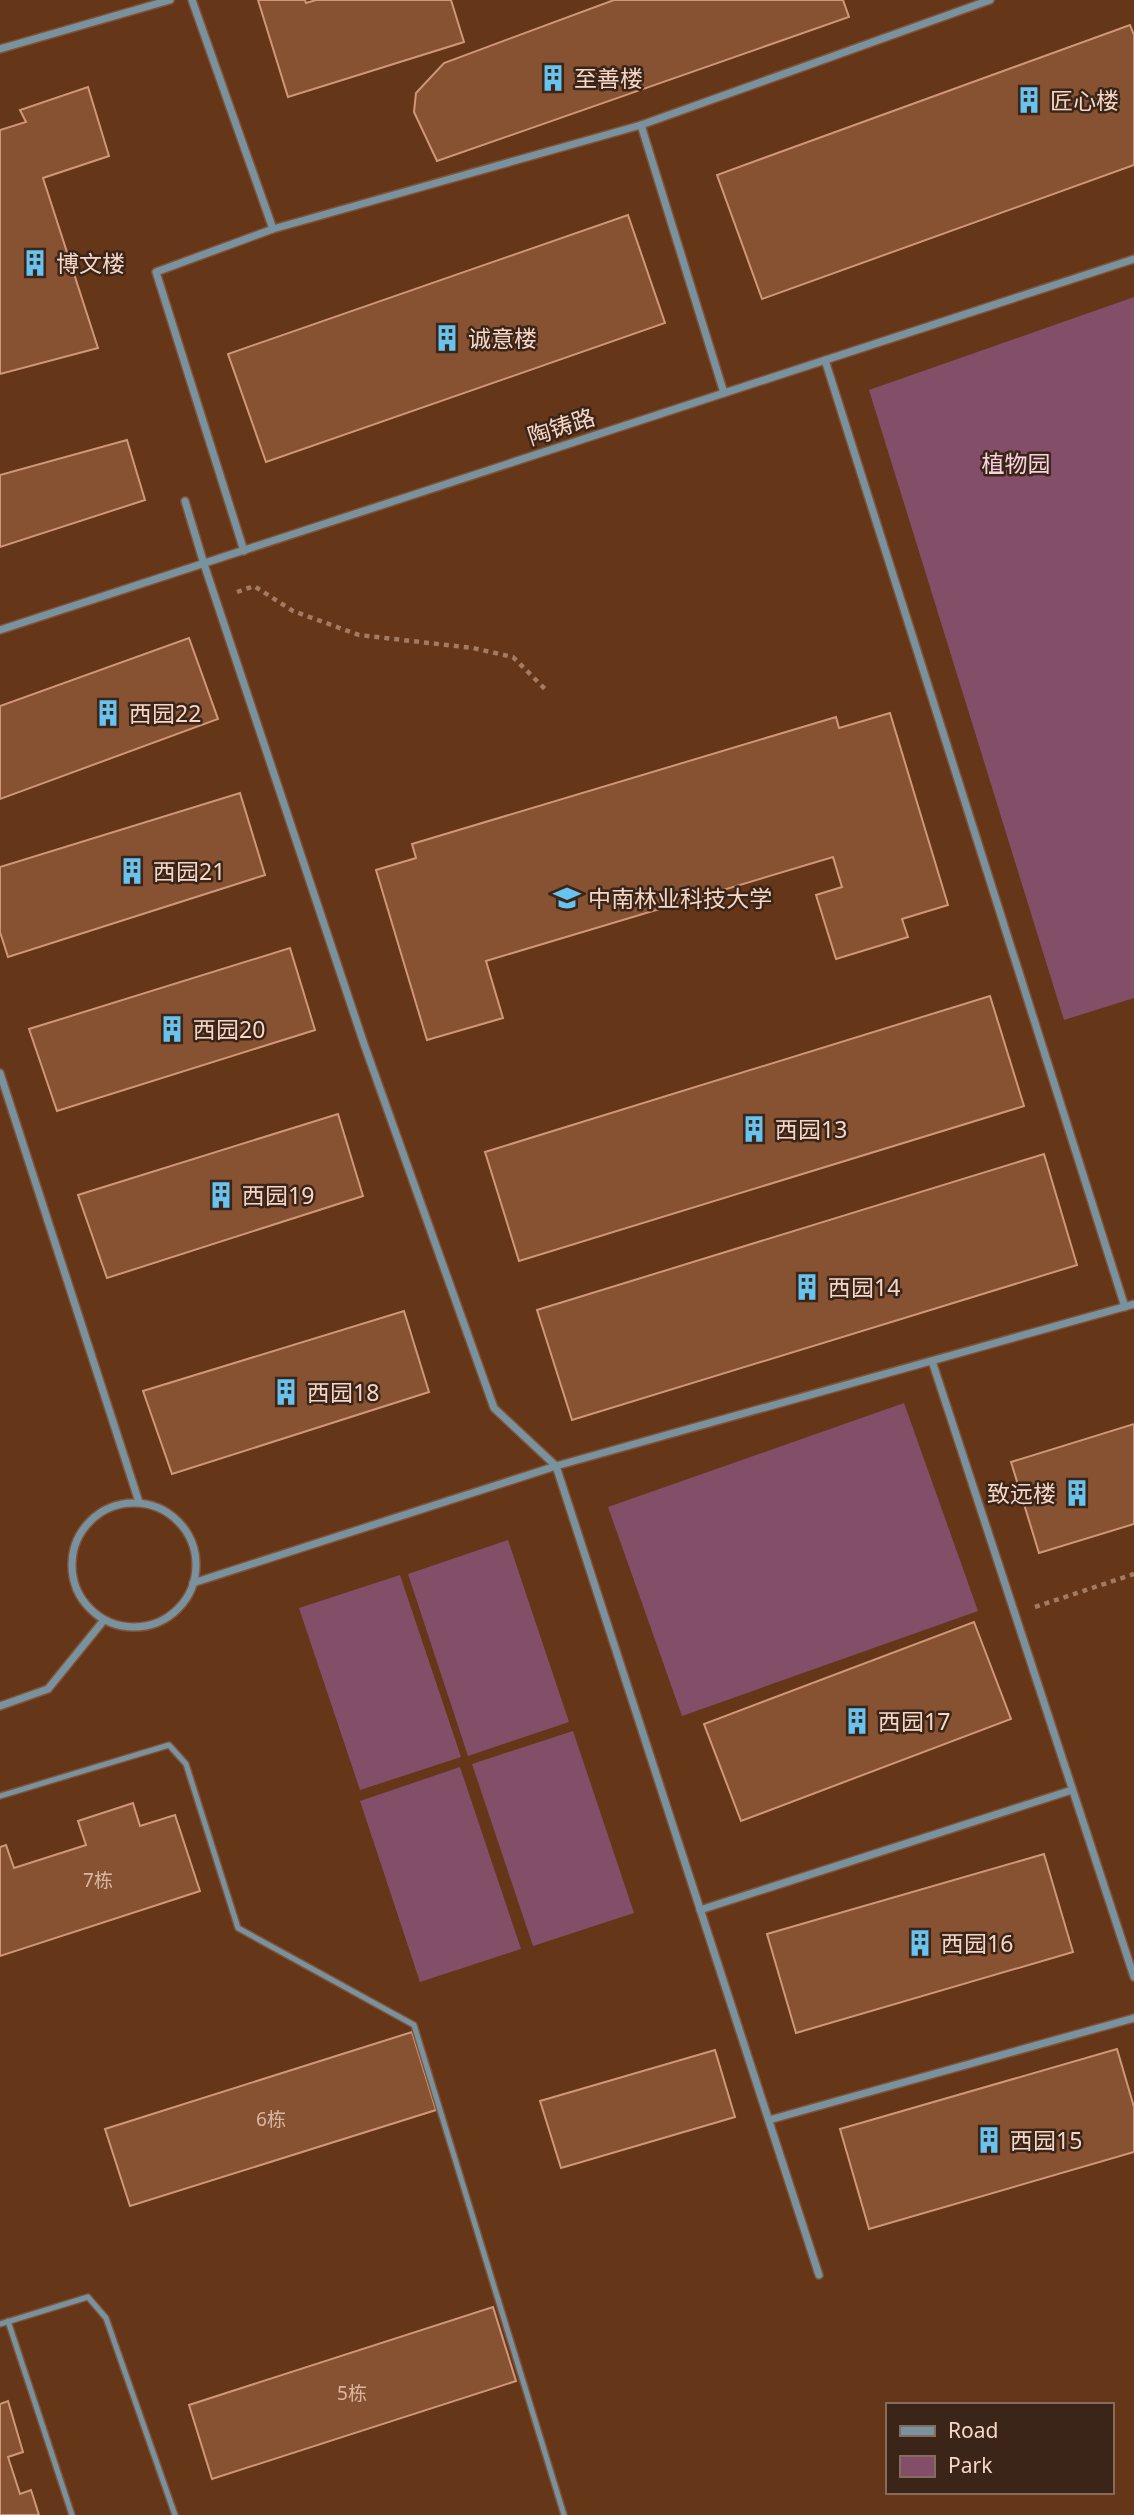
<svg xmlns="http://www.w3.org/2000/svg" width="1134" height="2515" viewBox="0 0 1134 2515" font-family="'Noto Sans','Noto Sans SC',sans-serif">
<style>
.green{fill:#834f68}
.building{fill:#875232;stroke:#cf9778;stroke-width:2}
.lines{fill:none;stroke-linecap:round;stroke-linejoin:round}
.service-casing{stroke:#805338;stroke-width:8}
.minor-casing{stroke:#805338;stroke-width:10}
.path{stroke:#a37a62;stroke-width:4.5;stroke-dasharray:5 5;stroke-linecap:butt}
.service{stroke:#78929f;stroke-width:5}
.minor{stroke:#78929f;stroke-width:7}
.labels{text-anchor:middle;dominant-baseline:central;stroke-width:5;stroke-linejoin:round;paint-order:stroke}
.number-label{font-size:19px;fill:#dab6a2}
.poi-label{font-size:23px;fill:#f5d7c7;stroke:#3b2518;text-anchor:start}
.street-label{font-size:23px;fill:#f5d7c7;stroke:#3b2518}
.park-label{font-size:23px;fill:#f7d2e1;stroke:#3b2518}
</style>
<rect width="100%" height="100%" fill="#663618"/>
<!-- green -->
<g class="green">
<polygon points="1134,297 1134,998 1064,1020 869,390"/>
<polygon points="904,1403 978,1611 682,1716 608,1507"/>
<polygon points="508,1540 569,1722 468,1756 408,1574"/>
<polygon points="400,1575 461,1757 360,1790 299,1608"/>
<polygon points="573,1731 634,1913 533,1946 472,1764"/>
<polygon points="460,1767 521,1949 420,1982 360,1801"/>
</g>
<!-- building -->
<g class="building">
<polygon points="258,0 305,0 306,3 316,0 451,0 464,42 288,97"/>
<polygon points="614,0 843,0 849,17 437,161 414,112 416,93 444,63"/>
<polygon points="1130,25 1134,35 1134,165 762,299 717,175"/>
<polygon points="88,87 109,156 43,178 98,348 0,374 0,130 26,122 20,110"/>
<polygon points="628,215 665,323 266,462 228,354"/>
<polygon points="127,440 145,500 0,547 0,475"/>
<polygon points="189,638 218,719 0,799 0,706"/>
<polygon points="890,713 948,905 902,919 908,937 836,959 816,895 842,887 833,857 486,961 503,1018 427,1040 376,870 416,858 412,844 836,717 839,728"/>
<polygon points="240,793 265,875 8,957 0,932 0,867"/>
<polygon points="290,948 315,1030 57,1111 29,1029"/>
<polygon points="990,996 1024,1106 519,1261 485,1152"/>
<polygon points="338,1114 363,1196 107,1278 78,1195"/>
<polygon points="1044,1154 1077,1265 572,1420 537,1310"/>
<polygon points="404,1311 429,1392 172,1474 143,1391"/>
<polygon points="1134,1424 1134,1524 1039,1553 1011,1462"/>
<polygon points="974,1622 1011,1719 741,1821 704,1724"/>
<polygon points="133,1803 140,1826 175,1815 200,1891 0,1956 0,1847 6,1845 14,1868 86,1845 78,1821"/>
<polygon points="1044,1854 1073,1952 796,2033 767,1934"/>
<polygon points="412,2032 436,2110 130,2206 105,2129"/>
<polygon points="1117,2049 1134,2107 1134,2152 869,2229 840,2129"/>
<polygon points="715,2050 735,2117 561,2168 540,2101"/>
<polygon points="493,2307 516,2381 212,2479 189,2405"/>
<polygon points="8,2401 23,2452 8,2457 20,2494 31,2490 39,2515 0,2515 0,2404"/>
</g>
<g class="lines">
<defs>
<g id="service">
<polyline points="0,1796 169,1745 186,1764 238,1928 414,2025 564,2515"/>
<polyline points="8,2321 72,2515"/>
<polyline points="0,2324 88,2297 106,2318 175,2515"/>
</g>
<g id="minor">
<polyline points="192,0 273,229 156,272 244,551"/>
<polyline points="0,49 170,0"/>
<polyline points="641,125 990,0"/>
<polyline points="273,229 641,125 724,393"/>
<polyline points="825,360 1125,1307"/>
<polyline points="185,501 204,564 364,1044 494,1408 556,1466 819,2275"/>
<polyline points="0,630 1134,259"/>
<polyline points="0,1073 139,1502"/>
<polyline points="932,1361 1134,1977"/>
<circle cx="134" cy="1565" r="62"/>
<polyline points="193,1583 556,1466 1134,1304"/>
<polyline points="0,1706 48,1689 104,1620"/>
<polyline points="700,1910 1072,1790"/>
<polyline points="769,2120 1134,2018"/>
</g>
</defs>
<!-- service casing -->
<use href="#service" class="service-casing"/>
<!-- minor casing -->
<use href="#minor" class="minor-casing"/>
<!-- path -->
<g class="path">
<polyline points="237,592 254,586 293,611 359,635 473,648 513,657 545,689"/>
<polyline points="1035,1607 1134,1574"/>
</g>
<!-- service -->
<use href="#service" class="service"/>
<!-- minor -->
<use href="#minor" class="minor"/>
</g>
<!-- icons -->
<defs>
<symbol id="building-bare" viewBox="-9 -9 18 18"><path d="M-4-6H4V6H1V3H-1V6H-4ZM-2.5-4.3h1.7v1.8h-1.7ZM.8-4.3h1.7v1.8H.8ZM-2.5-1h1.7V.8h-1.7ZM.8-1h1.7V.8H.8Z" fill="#67c4f0" stroke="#3b2518" stroke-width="2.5" paint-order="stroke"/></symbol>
<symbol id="university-bare" viewBox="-9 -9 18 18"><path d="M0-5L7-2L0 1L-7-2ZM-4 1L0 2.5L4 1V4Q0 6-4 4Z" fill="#67c4f0" stroke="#3b2518" stroke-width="2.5" paint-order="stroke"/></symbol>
</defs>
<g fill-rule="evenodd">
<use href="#building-bare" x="534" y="59" width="38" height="38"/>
<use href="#building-bare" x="1010" y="81" width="38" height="38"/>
<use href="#building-bare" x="16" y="244" width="38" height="38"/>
<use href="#building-bare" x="428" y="319" width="38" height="38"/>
<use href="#building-bare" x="89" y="694" width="38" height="38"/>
<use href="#building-bare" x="113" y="852" width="38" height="38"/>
<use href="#university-bare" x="548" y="879" width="38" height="38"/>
<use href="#building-bare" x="153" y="1010" width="38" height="38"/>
<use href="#building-bare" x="735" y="1110" width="38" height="38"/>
<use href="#building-bare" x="202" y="1176" width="38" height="38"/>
<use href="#building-bare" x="788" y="1268" width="38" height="38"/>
<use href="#building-bare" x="267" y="1373" width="38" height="38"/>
<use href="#building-bare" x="1058" y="1474" width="38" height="38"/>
<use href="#building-bare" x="838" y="1702" width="38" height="38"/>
<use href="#building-bare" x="901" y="1924" width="38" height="38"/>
<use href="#building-bare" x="970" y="2121" width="38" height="38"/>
</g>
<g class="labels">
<!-- number labels -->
<g class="number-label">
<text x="98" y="1880">7栋</text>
<text x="271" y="2119">6栋</text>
<text x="352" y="2393">5栋</text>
</g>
<!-- poi labels -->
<g class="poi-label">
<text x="574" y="78">至善楼</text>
<text x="1050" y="100">匠心楼</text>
<text x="56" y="263">博文楼</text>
<text x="468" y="338">诚意楼</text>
<text x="129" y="713">西园22</text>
<text x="153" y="871">西园21</text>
<text x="588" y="898">中南林业科技大学</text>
<text x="193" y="1029">西园20</text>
<text x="775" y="1129">西园13</text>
<text x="242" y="1195">西园19</text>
<text x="828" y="1287">西园14</text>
<text x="307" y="1392">西园18</text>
<text x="1056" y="1493" text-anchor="end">致远楼</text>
<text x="878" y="1721">西园17</text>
<text x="941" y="1943">西园16</text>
<text x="1010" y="2140">西园15</text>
</g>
<!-- street labels -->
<g class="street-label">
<text transform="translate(561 426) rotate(-18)">陶铸路</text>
</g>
<!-- park labels -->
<g class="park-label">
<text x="1016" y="463">植物园</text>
</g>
</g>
<!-- legend -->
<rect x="886" y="2403" width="228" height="91" fill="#3b2518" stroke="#856c5e" stroke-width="2"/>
<rect x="900" y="2426" width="35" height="10" fill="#78929f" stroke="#856c5e" stroke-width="2"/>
<text x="948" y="2438" font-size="21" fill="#f5d7c7">Road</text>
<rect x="900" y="2456" width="35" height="21" fill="#834f68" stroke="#856c5e" stroke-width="2"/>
<text x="948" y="2473" font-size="21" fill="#f5d7c7">Park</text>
</svg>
